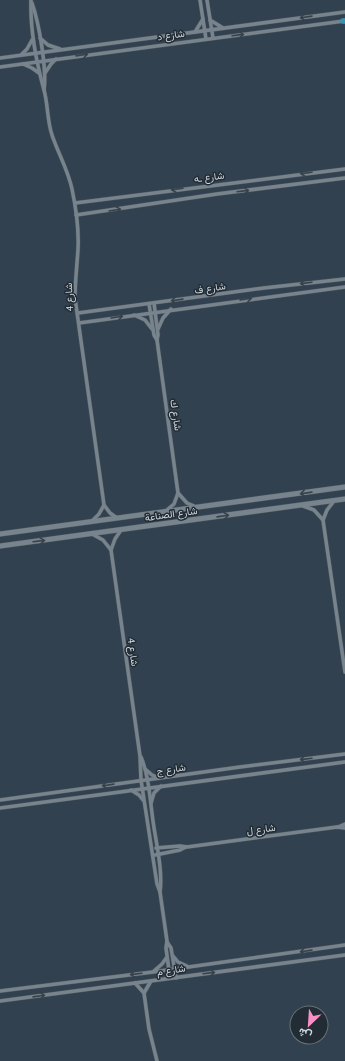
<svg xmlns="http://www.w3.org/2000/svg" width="345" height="1061" viewBox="0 0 345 1061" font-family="'PT Sans',Vazirmatn,sans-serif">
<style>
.built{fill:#31414f;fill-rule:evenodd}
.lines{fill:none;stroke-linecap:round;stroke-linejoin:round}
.street-casing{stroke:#49525a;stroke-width:4.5}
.secondary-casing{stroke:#49525a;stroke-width:6}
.primary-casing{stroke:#49525a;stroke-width:6}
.street{stroke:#77838d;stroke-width:3.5}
.secondary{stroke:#77838d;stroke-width:5}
.primary{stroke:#3195b4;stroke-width:5.5}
.oneway{stroke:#37424b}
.labels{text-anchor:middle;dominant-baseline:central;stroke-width:3;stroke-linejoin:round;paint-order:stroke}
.street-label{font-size:10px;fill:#d2d9df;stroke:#222c35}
</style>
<rect width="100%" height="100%" fill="#2c3740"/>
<!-- built -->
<path class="built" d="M0,0H345V1061H0ZM297,1013H321V1037H297Z"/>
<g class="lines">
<defs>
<g id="street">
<path d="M31,0C30,30 36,61 44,90C48,104 47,120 52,135C58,153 68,170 72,189C76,208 79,230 78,249C77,266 75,282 75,298L104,505L110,513L117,518"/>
<polyline points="200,0 206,39"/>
<polyline points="207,0 213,38"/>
<path d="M32,3C39,23 47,69 44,90"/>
<polyline points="210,20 223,28"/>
<polyline points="195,32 203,19"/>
<polyline points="40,38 48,45 60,49"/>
<polyline points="22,54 27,49 32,40"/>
<polyline points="0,58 345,12"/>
<polyline points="23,64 32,68 39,73"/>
<polyline points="0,67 344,21"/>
<polyline points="45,73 51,64 56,59"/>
<polyline points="75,203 345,169"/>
<polyline points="76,215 217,194 345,178"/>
<polyline points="154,303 158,335 157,340"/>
<polyline points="149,304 154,335 157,340 178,493 174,504 167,510"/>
<polyline points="78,313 264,288 345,279"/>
<polyline points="134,315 145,320 152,329"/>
<polyline points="79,323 345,287"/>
<polyline points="158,329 163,318 171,309"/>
<polyline points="178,493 187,503 194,506"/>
<polyline points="303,506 314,510 323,520 345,672"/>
<polyline points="93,520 99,514 104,505"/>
<polyline points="323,520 327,510 334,501"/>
<polyline points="92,534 103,540 111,550 140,756 141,780 157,884 160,892"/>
<polyline points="111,550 115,539 121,530"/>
<path d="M141,757C149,776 150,800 153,821C156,843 163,870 160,892L167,941L166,948L170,978"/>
<polyline points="145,769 152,775 159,778"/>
<polyline points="131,790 139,795 143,800"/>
<polyline points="0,800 240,767 345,754"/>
<polyline points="151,803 154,793 161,786"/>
<polyline points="0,808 345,762"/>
<polyline points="338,827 345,824"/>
<polyline points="156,848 180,846 187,847 337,827 345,828"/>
<polyline points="155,855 180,850 186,847"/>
<polyline points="167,942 171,948 176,978"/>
<polyline points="173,956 178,962 187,966"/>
<polyline points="154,971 162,964 167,957"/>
<polyline points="135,983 144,993 149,1029 157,1061"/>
<polyline points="0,991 153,972 345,945"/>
<polyline points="144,993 151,981"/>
<polyline points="0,1001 345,955"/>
</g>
<g id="secondary">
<polyline points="0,534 345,487"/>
<polyline points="0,546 345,499"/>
</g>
<polyline id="primary" points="343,21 345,21"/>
</defs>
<!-- street casing -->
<use href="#street" class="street-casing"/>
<!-- secondary casing -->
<use href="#secondary" class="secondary-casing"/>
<!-- primary casing -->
<use href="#primary" class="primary-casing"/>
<!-- street -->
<use href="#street" class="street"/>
<!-- secondary -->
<use href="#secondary" class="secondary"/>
<!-- primary -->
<use href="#primary" class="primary"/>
</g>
<!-- one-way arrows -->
<defs><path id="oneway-shaft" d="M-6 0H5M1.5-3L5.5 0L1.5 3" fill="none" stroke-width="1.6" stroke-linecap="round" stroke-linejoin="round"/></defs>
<g class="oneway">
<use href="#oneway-shaft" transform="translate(306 17) rotate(172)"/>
<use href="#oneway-shaft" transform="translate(238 35) rotate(-7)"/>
<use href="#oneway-shaft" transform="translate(82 55) rotate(-8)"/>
<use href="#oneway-shaft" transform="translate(306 173) rotate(173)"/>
<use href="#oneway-shaft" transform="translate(177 189) rotate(172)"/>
<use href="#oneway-shaft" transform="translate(243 191) rotate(-7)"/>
<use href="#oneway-shaft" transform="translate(115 210) rotate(-9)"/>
<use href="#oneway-shaft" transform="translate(306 283) rotate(173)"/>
<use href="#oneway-shaft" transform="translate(246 299) rotate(-8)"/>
<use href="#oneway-shaft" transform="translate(177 300) rotate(172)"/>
<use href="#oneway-shaft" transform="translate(117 317) rotate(-9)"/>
<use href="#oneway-shaft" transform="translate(306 493) rotate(172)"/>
<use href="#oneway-shaft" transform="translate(223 516) rotate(-8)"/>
<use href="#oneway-shaft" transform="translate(39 541) rotate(-7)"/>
<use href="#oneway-shaft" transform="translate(306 759) rotate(173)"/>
<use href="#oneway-shaft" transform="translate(108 785) rotate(172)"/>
<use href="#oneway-shaft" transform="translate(306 951) rotate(172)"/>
<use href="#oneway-shaft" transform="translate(209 973) rotate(-7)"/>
<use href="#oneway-shaft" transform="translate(136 974) rotate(173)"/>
<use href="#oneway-shaft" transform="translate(39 996) rotate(-8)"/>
</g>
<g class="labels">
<!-- street labels -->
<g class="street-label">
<text transform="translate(171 35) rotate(-8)">شارع د</text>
<text transform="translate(209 177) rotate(-7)">شارع ـه</text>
<text transform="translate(210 288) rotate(-8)">شارع ف</text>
<text transform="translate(69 297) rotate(-93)">شارع 4</text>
<text transform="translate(176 415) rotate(82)">شارع ك</text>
<text transform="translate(171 514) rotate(-8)">شارع الصناعة</text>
<text transform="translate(133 652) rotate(82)">شارع 4</text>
<text transform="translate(171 769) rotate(-8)">شارع ج</text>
<text transform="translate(261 829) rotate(-7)">شارع ل</text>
<text transform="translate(171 970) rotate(-8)">شارع م</text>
</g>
</g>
<!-- north arrow -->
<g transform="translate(309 1025) rotate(205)"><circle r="19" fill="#222c35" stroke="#687179"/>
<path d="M0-3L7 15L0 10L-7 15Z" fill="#fa8fc8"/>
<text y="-6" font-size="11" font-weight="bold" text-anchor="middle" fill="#d2d9df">ش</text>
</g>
</svg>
